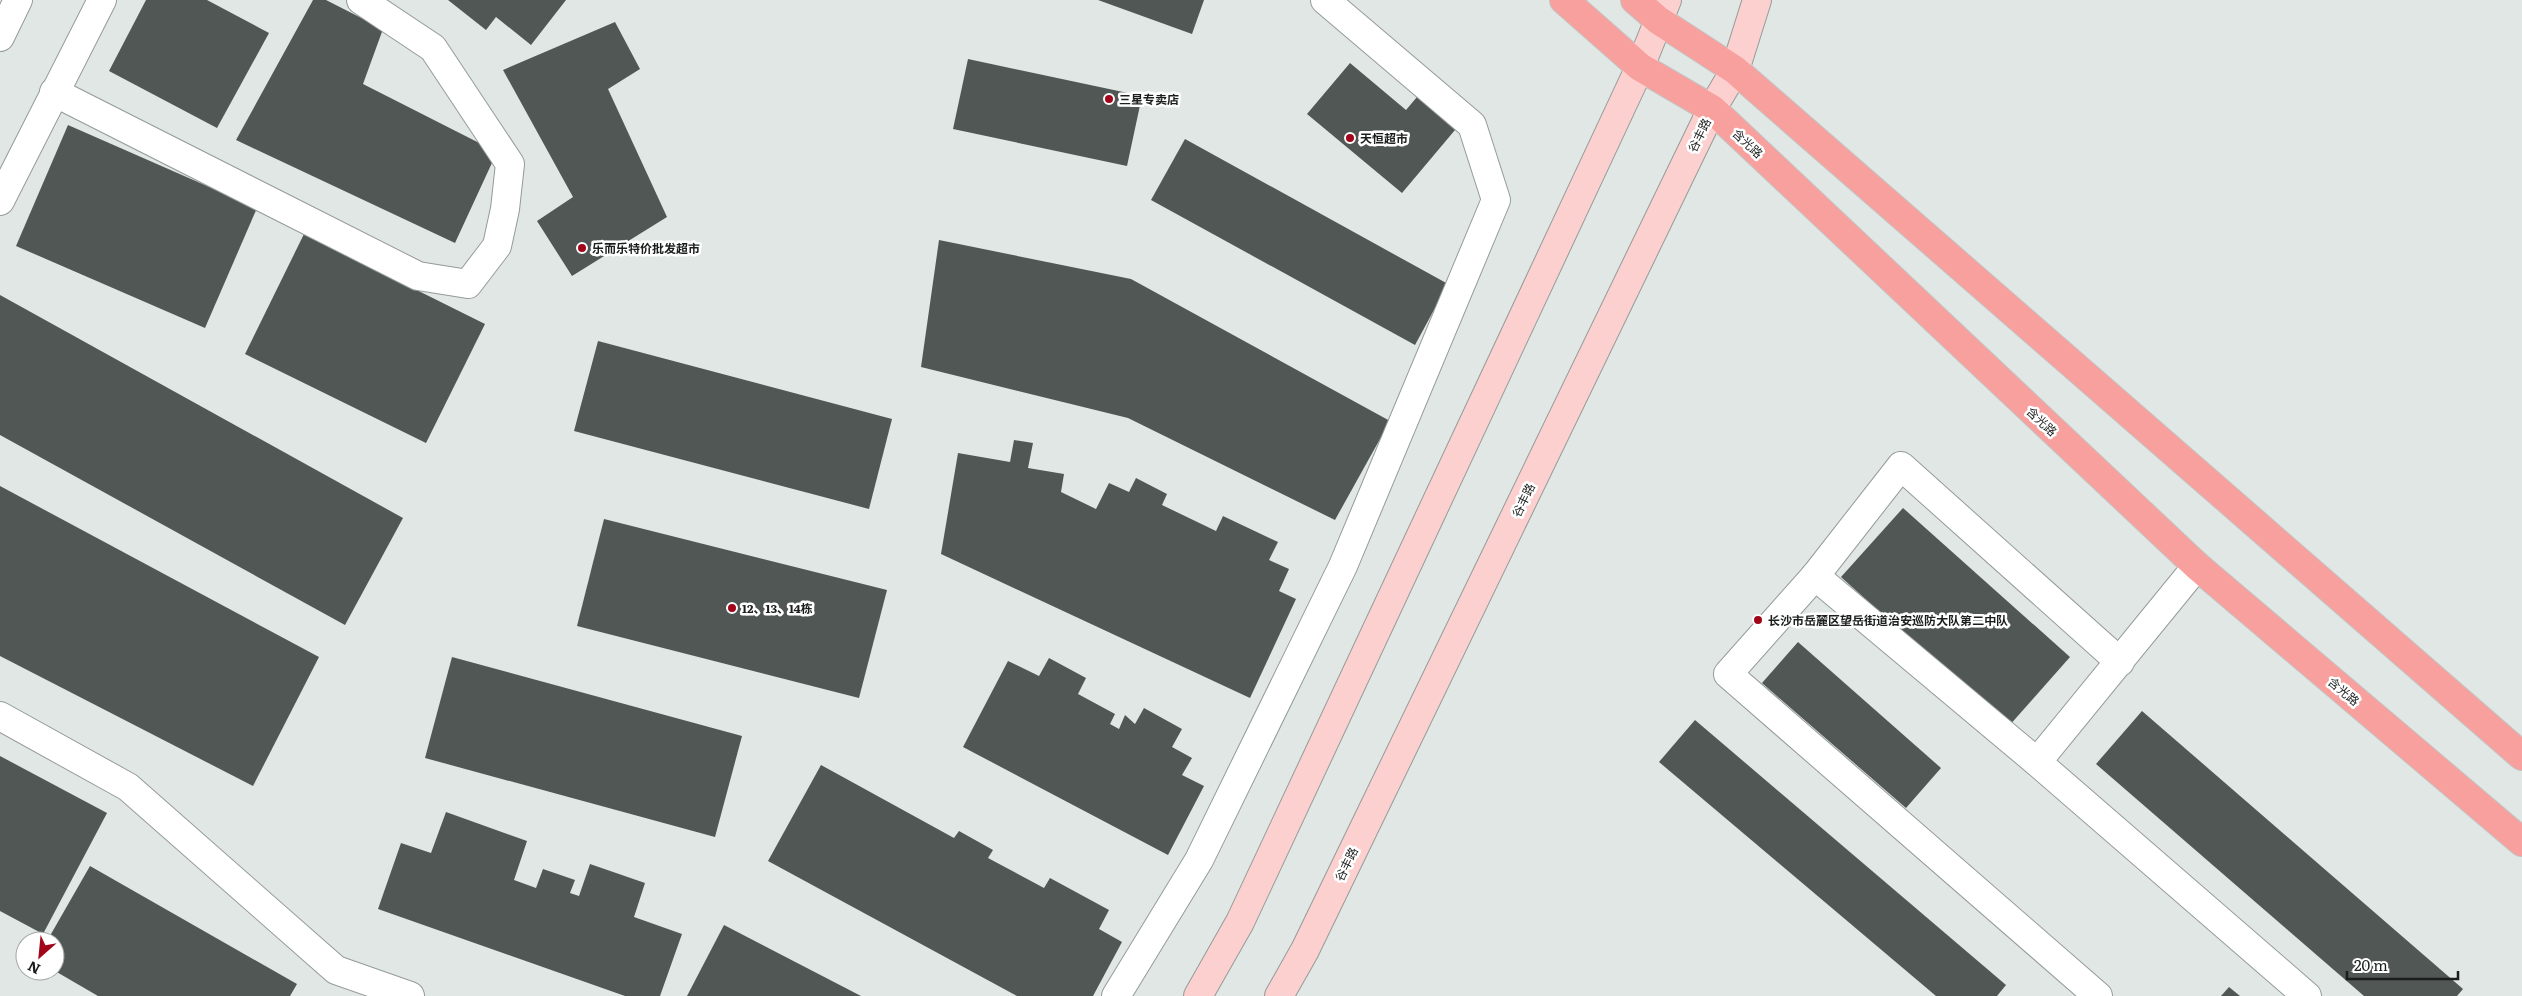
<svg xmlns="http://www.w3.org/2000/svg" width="2522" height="996" viewBox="0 0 2522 996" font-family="Literata,'Noto Sans SC',serif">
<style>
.building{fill:#515755}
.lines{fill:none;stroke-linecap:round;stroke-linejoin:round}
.street-casing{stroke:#949b99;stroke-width:30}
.secondary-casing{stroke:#949b99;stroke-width:30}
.primary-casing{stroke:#c4c4c4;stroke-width:30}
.street{stroke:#fff;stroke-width:28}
.secondary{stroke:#fbd0ce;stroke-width:28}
.primary{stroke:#f7a09d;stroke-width:28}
.poi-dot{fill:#a2051a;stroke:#fff;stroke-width:2}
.labels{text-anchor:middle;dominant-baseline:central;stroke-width:5;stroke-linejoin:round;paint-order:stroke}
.poi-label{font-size:12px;font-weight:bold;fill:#1b1e1d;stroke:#fff;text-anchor:start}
.street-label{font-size:12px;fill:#1b1e1d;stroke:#fff}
</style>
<rect width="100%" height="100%" fill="#e0e7e5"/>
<!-- building -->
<g class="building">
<polygon points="146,0 207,0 269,33 217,128 109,71"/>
<polygon points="313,0 326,0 383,29 363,84 497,152 455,243 236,140"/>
<polygon points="448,0 566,0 531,45 496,17 486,30"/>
<polygon points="1098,0 1204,0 1192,34"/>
<polygon points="615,22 640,69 608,89 667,217 572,276 537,221 573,197 503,70"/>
<polygon points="968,59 1142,96 1127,166 953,129"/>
<polygon points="1350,63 1406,110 1417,97 1455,130 1402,193 1307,114"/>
<polygon points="68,125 257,208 205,328 16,246"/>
<polygon points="1185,139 1448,284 1415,345 1151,200"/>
<polygon points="304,234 485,324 426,443 245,354"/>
<polygon points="939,240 1131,279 1390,421 1335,520 1128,418 921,367"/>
<polygon points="0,295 403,518 345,625 0,435"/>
<polygon points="598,341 892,419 869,509 574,431"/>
<polygon points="1014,440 1033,443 1028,468 1064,474 1061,492 1096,509 1109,483 1129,492 1136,478 1167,494 1162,505 1216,531 1223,516 1278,542 1269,560 1289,569 1279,591 1296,599 1250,698 941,554 958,453 1010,462"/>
<polygon points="0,486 319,657 253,786 0,656"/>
<polygon points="1903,508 2070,657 2008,727 1841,577"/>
<polygon points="604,519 887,590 859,698 577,626"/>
<polygon points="1798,642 1941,768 1906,808 1762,683"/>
<polygon points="452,657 742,736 715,837 425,758"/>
<polygon points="1049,658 1086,678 1078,694 1115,714 1110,724 1119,729 1125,715 1135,724 1144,708 1182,729 1172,747 1192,758 1182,775 1204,786 1168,855 963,747 1008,661 1039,676"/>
<polygon points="2142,711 2463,989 2457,996 2364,996 2096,764"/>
<polygon points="1695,720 2006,985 1997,996 1936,996 1659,762"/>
<polygon points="0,756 107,813 43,934 0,911"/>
<polygon points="821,765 954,838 959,831 993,850 988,858 1044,888 1050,878 1109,910 1099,929 1122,942 1093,996 1017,996 768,861"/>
<polygon points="446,812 527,841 514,880 536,888 543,869 575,880 570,893 579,896 590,864 645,883 634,917 682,934 660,996 625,996 378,909 401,843 431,853"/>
<polygon points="90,866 297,984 290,996 98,996 55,971 55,941 47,941"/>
<polygon points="724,925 861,996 687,996"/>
<polygon points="2229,987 2240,996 2221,996"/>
</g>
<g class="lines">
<defs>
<g id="street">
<polyline points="0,37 18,0"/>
<polyline points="54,92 418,276 468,284 497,246 505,209 510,164 433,48 361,0"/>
<polyline points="0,201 102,0"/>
<polyline points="1815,576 2037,762 2197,566"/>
<polyline points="0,716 128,787 336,970 410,996"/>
<polyline points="2037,762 2307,996"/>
<polyline points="1116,996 1199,860 1343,566 1496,200 1472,125 1325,0"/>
<polyline points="2098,996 1728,674 1815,576 1901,466 2120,662"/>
</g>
<g id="secondary">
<polyline points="1198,996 1240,922 1640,67 1667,0"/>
<polyline points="1279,996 1305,950 1712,109 1735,70 1757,0"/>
</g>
<g id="primary">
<polyline points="1564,0 1640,67 1712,109 2197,566 2522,842"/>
<polyline points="1635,0 1658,20 1735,70 2522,756"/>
</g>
</defs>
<!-- street casing -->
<use href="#street" class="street-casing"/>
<!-- secondary casing -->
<use href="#secondary" class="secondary-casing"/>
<!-- primary casing -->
<use href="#primary" class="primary-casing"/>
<!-- street -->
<use href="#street" class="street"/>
<!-- secondary -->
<use href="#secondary" class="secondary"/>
<!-- primary -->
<use href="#primary" class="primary"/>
</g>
<!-- markers -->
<g class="poi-dot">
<circle cx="1109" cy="99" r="5"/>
<circle cx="1350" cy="138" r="5"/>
<circle cx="582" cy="248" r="5"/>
<circle cx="732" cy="608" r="5"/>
<circle cx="1758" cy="620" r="5"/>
</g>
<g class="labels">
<!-- poi labels -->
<g class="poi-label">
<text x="1119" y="99">三星专卖店</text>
<text x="1360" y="138">天恒超市</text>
<text x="592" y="248">乐而乐特价批发超市</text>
<text x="742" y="608">12、13、14栋</text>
<text x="1768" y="620">长沙市岳麓区望岳街道治安巡防大队第二中队</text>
</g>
<!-- street labels -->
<g class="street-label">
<text transform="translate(1699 135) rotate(-64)">谷丰路</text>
<text transform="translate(1748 143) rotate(43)">含光路</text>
<text transform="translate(2042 421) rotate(43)">含光路</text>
<text transform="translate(1523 500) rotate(-64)">谷丰路</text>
<text transform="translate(2344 691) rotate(40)">含光路</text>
<text transform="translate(1346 864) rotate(-64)">谷丰路</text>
</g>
</g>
<!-- north arrow -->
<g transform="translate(40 956) rotate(207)"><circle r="24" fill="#ffffff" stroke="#a4a5a5"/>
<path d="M0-4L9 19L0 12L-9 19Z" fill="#a2051a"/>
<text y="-8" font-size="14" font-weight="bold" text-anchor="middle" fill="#1b1e1d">N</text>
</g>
<!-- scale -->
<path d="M2347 971v8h111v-8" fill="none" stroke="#1b1e1d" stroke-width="2.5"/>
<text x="2354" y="971" font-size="15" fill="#1b1e1d" stroke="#ffffff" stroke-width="4" paint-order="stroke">20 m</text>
</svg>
